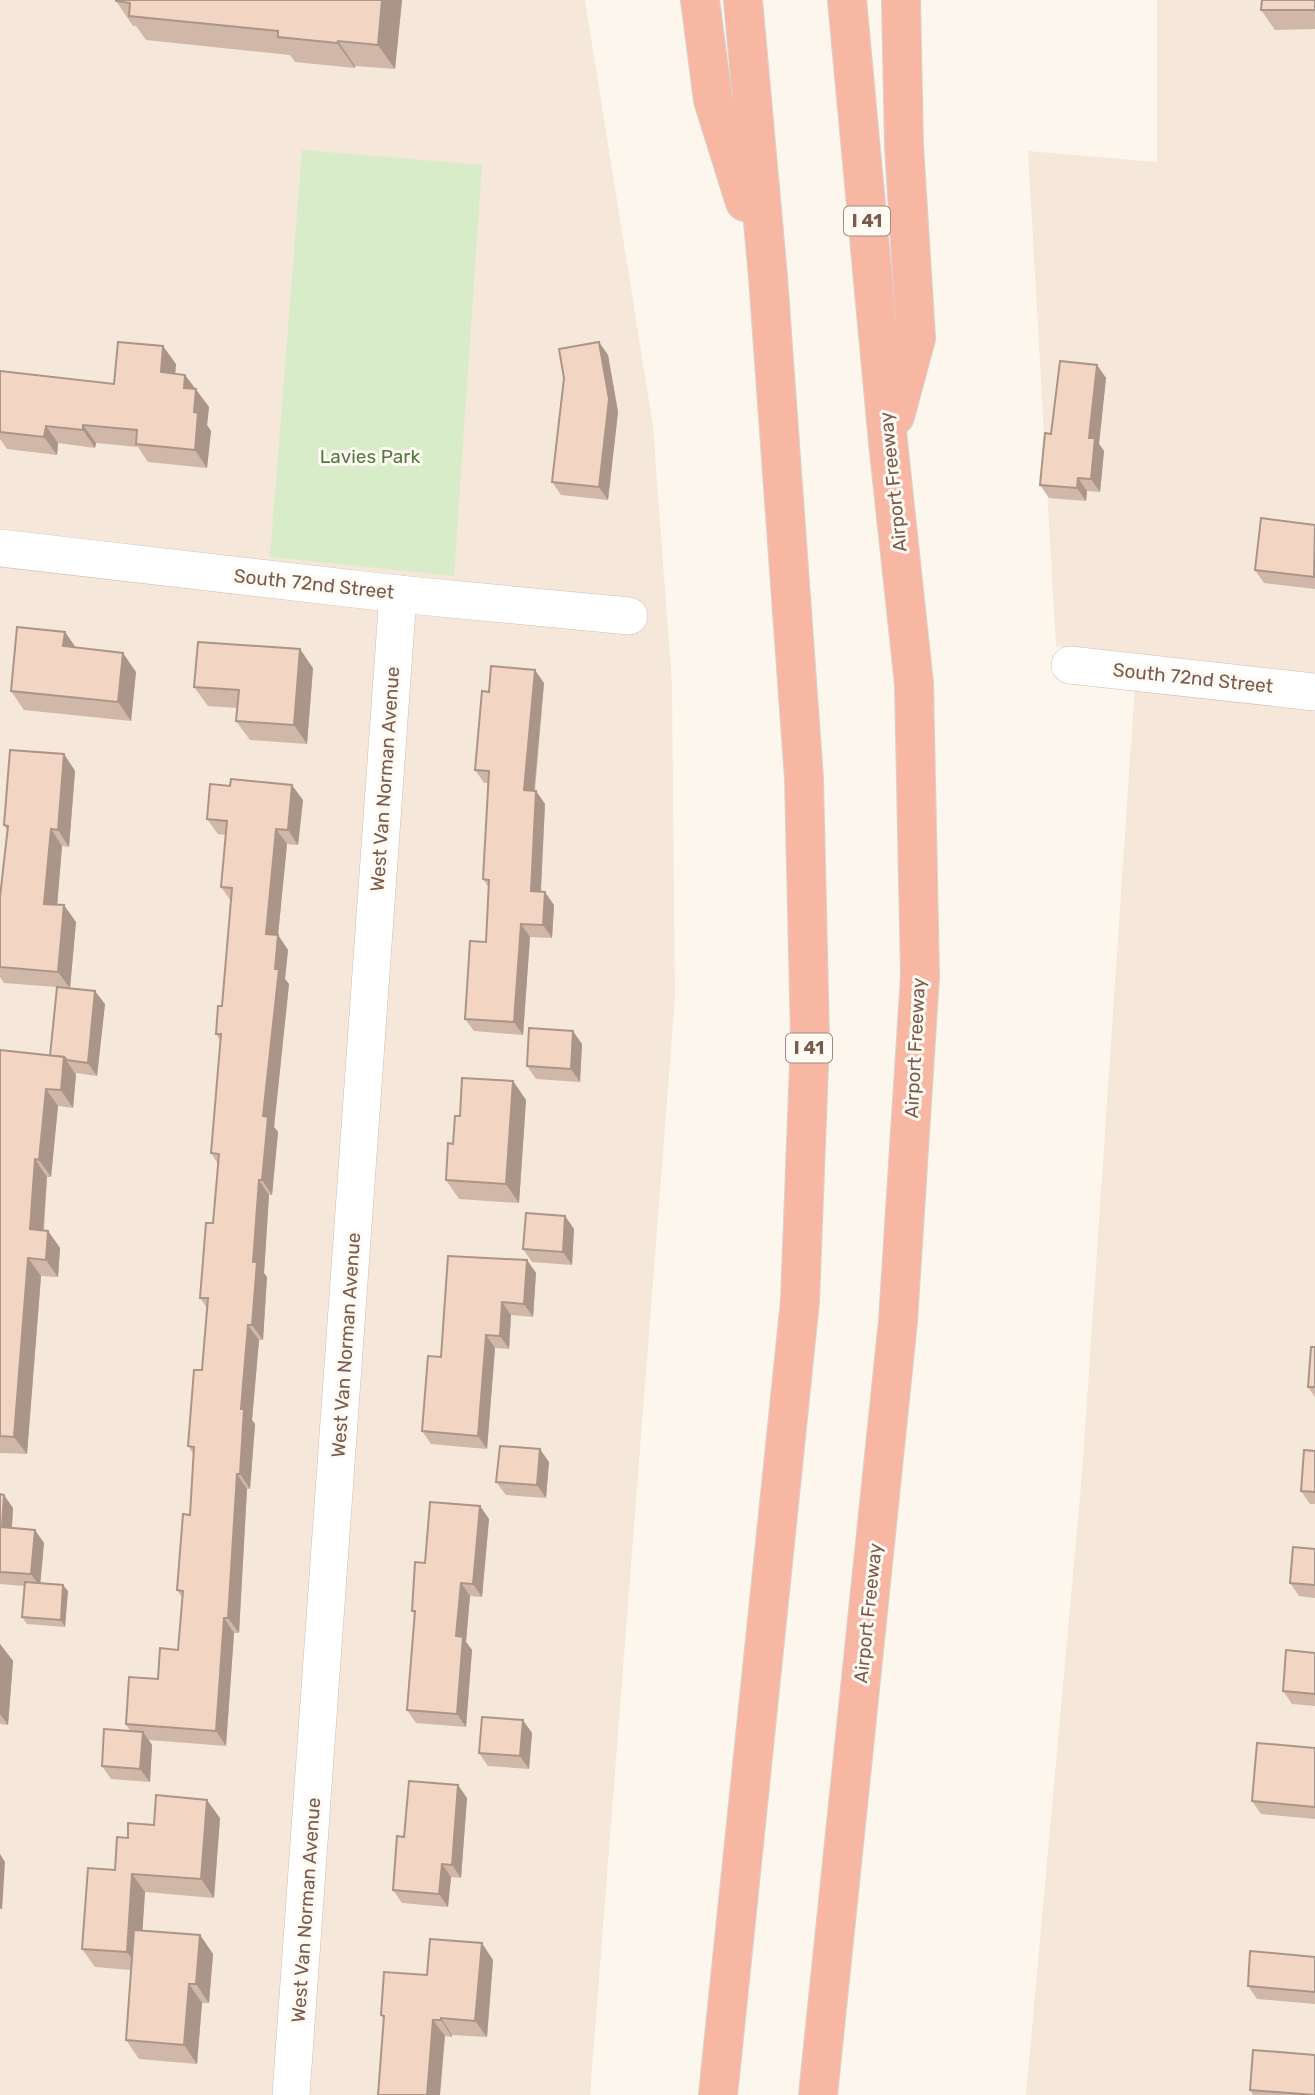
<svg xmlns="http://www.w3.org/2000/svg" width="1315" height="2095" viewBox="0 0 1315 2095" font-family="Rubik,sans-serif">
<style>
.residential{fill:#f5e8da}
.green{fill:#d8ecc9}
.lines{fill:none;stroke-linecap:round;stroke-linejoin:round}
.minor-casing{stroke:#d1beb0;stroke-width:38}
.motorway-casing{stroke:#dad1cd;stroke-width:40}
.minor{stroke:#fff;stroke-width:37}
.motorway{stroke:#f7b7a3;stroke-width:38}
.wall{fill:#d1b7a8}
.shaded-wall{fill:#aa9588}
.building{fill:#f3d5c3;stroke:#aa9588;stroke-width:2}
.labels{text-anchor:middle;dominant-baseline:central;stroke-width:6;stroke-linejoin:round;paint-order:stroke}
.shield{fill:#fffaf3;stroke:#a28b7f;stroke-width:2}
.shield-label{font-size:18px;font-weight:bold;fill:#7a5c4d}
.park-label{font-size:19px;fill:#537a41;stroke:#fffaf3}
.street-label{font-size:19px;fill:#7a5c4d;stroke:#fffaf3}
</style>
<rect width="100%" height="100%" fill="#fdf6ec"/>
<!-- residential -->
<g class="residential">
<polygon points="0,0 585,0 653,426 672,684 675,998 590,2095 0,2095"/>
<polygon points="1157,0 1315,0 1315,2095 1026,2095 1082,1474 1137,655 1056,647 1028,151 1157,162"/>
</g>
<!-- green -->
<polygon class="green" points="302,150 482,165 454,576 270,557"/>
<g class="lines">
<defs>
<g id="minor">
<polyline points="0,548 398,594 629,616"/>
<polyline points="1070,665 1315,692"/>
<polyline points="291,2095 398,594"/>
</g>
<g id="motorway">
<polyline points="700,0 713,100 745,202"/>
<polyline points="895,416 916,338 904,146 901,0"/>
<polyline points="718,2095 800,1301 810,1038 804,779 768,277 743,0"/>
<polyline points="818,2095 898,1321 920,976 914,684 888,442 847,0"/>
</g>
</defs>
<!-- minor casing -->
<use href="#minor" class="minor-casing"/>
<!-- motorway casing -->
<use href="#motorway" class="motorway-casing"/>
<!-- minor -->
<use href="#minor" class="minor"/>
<!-- motorway -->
<use href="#motorway" class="motorway"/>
</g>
<!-- wall -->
<g class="wall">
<polygon points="402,0 395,69 355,66 355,68 295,62 290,55 146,40 136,26 133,26 116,1"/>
<polygon points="1315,0 1315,29 1275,30 1261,10"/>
<polygon points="608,355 618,412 608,500 561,495 552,482"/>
<polygon points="176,364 175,374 185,375 209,407 207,425 211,431 207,468 148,462 138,447 96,443 95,448 58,443 57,455 7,449 0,439 0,371 114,384"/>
<polygon points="1097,365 1106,378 1099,444 1104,451 1100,492 1087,491 1086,501 1049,498 1040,485 1051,434"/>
<polygon points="1315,525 1315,589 1264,583 1255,570"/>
<polygon points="65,632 76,648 136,672 131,721 24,710 11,691"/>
<polygon points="313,668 307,744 250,740 236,721 237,708 208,706 194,687"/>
<polygon points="544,683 535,791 536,791 545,804 541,892 554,905 552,938 530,937 523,1035 474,1031 465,1019 486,942 489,888 483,879 488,783 484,783 475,770 489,692"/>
<polygon points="64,754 75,771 69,847 62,846 57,905 76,922 70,988 105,1004 97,1076 76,1073 73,1108 58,1106 51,1177 47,1177 44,1230 48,1231 60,1248 58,1277 41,1276 27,1454 0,1453 0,1050 50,1056 57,987 4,983 0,977 0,897 7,830 4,825"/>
<polygon points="303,800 298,845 287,844 278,935 288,950 285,979 289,984 274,1127 278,1132 272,1195 269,1195 264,1273 267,1277 263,1340 259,1340 252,1420 255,1424 250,1489 247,1489 239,1633 234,1633 226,1746 149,1740 152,1745 150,1782 111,1779 102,1766 130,1731 126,1724 178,1650 183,1599 177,1590 190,1515 194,1455 188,1446 202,1370 207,1308 200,1298 213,1223 218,1164 211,1153 220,1040 216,1034 222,1006 231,901 221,887 226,835 218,834 207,819"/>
<polygon points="582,1044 580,1082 536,1079 527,1066"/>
<polygon points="513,1081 526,1100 519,1203 459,1199 446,1180 453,1144"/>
<polygon points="565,1216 574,1229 572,1265 532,1262 523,1249"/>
<polygon points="527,1260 536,1273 533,1317 511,1315 509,1349 495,1348 487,1449 431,1444 422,1431 441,1357"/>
<polygon points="1315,1347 1315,1397 1308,1387"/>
<polygon points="1315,1451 1315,1504 1310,1504 1301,1491"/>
<polygon points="549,1462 546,1498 506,1495 496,1482"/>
<polygon points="0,1494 13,1508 12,1528 44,1543 40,1583 68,1591 65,1627 27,1624 22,1617 24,1586 0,1584"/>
<polygon points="480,1506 489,1519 482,1597 470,1596 466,1642 472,1650 466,1727 416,1723 407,1710 415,1615 412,1611 425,1563"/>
<polygon points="1315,1549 1315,1598 1299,1596 1290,1583"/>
<polygon points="0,1644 13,1661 8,1725 0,1724"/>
<polygon points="1315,1653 1315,1706 1292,1704 1283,1691"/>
<polygon points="532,1733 529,1769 488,1766 479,1753"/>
<polygon points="1315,1748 1315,1819 1261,1814 1252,1801"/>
<polygon points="467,1798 461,1878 451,1877 448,1907 402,1903 393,1890 404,1837"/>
<polygon points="220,1818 214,1898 145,1892 142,1931 200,1935 213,1954 209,2003 202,2003 197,2064 139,2059 126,2040 131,1970 95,1967 82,1949 128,1838 154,1825"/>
<polygon points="1315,1957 1315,2004 1257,1999 1248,1986"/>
<polygon points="493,1960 487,2037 452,2035 452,2037 445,2036 384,2020 381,2015 427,1975"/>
<polygon points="1250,2090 1315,2095 1253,2095"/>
</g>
<!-- shaded-wall -->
<g class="shaded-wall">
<polygon points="382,0 402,0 395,69 378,45"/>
<polygon points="338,41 355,66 355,68 337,43"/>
<polygon points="599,342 608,355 618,412 608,500 599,487"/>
<polygon points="163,346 176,364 174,390 161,372"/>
<polygon points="1097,365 1106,378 1099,444 1104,451 1100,492 1091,479 1089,438"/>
<polygon points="185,375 209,407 207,425 211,431 207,468 195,450 194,412 184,388"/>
<polygon points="83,425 96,443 95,448 83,430"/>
<polygon points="46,426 58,443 57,455 44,437"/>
<polygon points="1078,478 1087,491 1086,501 1077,488"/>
<polygon points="65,632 78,651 63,646"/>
<polygon points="300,649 313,668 307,744 294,725"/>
<polygon points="123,653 136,672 131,721 118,702"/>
<polygon points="535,670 544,683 533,803 524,790"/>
<polygon points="64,754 75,771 69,847 58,830"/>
<polygon points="292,785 303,800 298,845 288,830"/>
<polygon points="536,791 545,804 540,904 531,891"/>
<polygon points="51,829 62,846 56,920 44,904"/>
<polygon points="276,829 287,844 278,935 288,950 285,979 289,984 274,1127 278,1132 272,1195 262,1180 263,1116 275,969 266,934"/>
<polygon points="545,892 554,905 552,938 543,925"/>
<polygon points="64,905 76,922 70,988 58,972"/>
<polygon points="521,924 530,937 523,1035 514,1022"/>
<polygon points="95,991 105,1004 97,1076 88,1063"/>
<polygon points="573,1031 582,1044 580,1082 571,1069"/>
<polygon points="64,1057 76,1075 73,1108 61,1090"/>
<polygon points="513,1081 526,1100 519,1203 506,1184"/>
<polygon points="46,1089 58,1106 51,1177 39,1160"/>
<polygon points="35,1159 47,1177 42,1246 30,1229"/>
<polygon points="259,1180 269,1195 264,1273 267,1277 263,1340 252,1325 253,1262"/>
<polygon points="565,1216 574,1229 572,1265 563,1252"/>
<polygon points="48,1231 60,1248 58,1277 46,1260"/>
<polygon points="28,1258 41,1276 27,1454 14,1437"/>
<polygon points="527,1260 536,1273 533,1317 524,1304"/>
<polygon points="502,1302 511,1315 509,1349 500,1336"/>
<polygon points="248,1325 259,1340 252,1420 255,1424 250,1489 240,1474 241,1409"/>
<polygon points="486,1335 495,1348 487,1449 478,1436"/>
<polygon points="540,1449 549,1462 546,1498 537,1485"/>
<polygon points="237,1474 247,1489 239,1633 228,1618"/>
<polygon points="4,1495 13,1508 11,1540 2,1527"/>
<polygon points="480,1506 489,1519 482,1597 473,1584"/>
<polygon points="35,1530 44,1543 40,1587 31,1574"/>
<polygon points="461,1583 470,1596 466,1642 472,1650 466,1727 457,1714 456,1636"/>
<polygon points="63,1585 68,1591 65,1627 61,1620"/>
<polygon points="224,1618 234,1633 226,1746 216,1731"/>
<polygon points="0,1644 13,1661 8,1725 0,1714"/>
<polygon points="523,1720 532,1733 529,1769 520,1756"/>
<polygon points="143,1732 152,1745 150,1782 140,1769"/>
<polygon points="458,1785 467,1798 461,1878 452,1865"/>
<polygon points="207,1800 220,1818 214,1898 201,1879"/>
<polygon points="0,1854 5,1862 2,1910 0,1908"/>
<polygon points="442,1864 451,1877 448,1907 439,1894"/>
<polygon points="132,1874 145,1892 140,1970 127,1952"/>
<polygon points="200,1935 213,1954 209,2003 196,1984"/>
<polygon points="482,1943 493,1960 487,2037 475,2021"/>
<polygon points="189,1984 202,2003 197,2064 184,2045"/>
<polygon points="441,2018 452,2035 452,2037 441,2020"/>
<polygon points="433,2020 445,2036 440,2095 427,2095"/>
</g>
<!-- building -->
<g class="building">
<polygon points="116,0 382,0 378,45 338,41 337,43 278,37 278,31 129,16 130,3 116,1"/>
<polygon points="1262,0 1315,0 1315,10 1261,10"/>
<polygon points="118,342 163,346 161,372 185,375 184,388 196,389 194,412 198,413 195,450 136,444 137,430 83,425 83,430 46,426 44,437 0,432 0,371 114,384"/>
<polygon points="599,342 609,399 599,487 552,482 564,378 559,349"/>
<polygon points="1060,361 1097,365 1089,438 1095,438 1091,479 1078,478 1077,488 1040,485 1045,433 1051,434"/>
<polygon points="1261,518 1315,525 1314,577 1255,570"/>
<polygon points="17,627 65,632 63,646 123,653 118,702 11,691"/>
<polygon points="198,642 300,649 294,725 236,721 239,690 194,687"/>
<polygon points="491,666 535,670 524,790 536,791 531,891 545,892 543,925 521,924 514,1022 465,1019 470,941 486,942 489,880 483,879 489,771 475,770 482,691 489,692"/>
<polygon points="10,750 64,754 58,830 51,829 44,904 64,905 58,972 0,967 0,897 8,826 4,825"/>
<polygon points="231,779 292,785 288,830 276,829 266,934 278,935 275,969 279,969 263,1116 268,1117 262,1180 259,1180 253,1262 257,1262 252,1325 248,1325 241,1409 244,1409 240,1474 237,1474 228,1618 224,1618 216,1731 126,1724 129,1677 158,1679 160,1648 178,1650 183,1591 177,1590 183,1514 190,1515 194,1447 188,1446 194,1370 202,1370 208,1298 200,1298 206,1223 213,1223 219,1154 211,1153 221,1034 216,1034 218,1006 222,1006 232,888 221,887 227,821 207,819 210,784 230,786"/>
<polygon points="57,987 95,991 88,1063 67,1060 64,1057 50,1056"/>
<polygon points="529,1028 573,1031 571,1069 527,1066"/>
<polygon points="0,1050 64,1057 61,1090 46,1089 39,1160 35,1159 30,1229 48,1231 46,1260 28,1258 14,1437 0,1436"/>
<polygon points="462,1078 513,1081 506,1184 446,1180 448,1143 453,1144 455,1116 460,1116"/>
<polygon points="526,1213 565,1216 563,1252 523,1249"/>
<polygon points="448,1256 527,1260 524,1304 502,1302 500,1336 486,1335 478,1436 422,1431 428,1356 441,1357"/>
<polygon points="1311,1347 1315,1347 1315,1387 1308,1387"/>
<polygon points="500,1446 540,1449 537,1485 496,1482"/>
<polygon points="1304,1450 1315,1451 1315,1492 1301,1491"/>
<polygon points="0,1494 4,1495 2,1527 35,1530 31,1574 0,1572"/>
<polygon points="430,1502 480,1506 473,1584 461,1583 456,1636 463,1637 457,1714 407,1710 415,1611 412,1611 415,1562 425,1563"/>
<polygon points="1293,1547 1315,1549 1315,1585 1290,1583"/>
<polygon points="25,1582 63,1585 61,1620 22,1617"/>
<polygon points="1286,1650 1315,1653 1315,1694 1283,1691"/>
<polygon points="482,1717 523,1720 520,1756 479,1753"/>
<polygon points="104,1729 143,1732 140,1769 102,1766"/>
<polygon points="1257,1743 1315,1748 1315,1807 1252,1801"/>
<polygon points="409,1781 458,1785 452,1865 442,1864 439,1894 393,1890 397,1836 404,1837"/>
<polygon points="156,1795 207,1800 201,1879 132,1874 127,1952 82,1949 88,1868 115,1870 117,1837 128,1838 128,1823 154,1825"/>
<polygon points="134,1930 200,1935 196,1984 189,1984 184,2045 126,2040"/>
<polygon points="430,1939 482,1943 475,2021 441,2018 441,2020 433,2020 427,2095 378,2095 384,2016 381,2015 384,1972 427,1975"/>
<polygon points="1250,1951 1315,1957 1315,1992 1248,1986"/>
<polygon points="1253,2050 1315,2055 1315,2095 1250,2090"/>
</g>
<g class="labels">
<!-- shield labels -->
<g class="shield">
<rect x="844" y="206.5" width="46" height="29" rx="5"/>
<rect x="786" y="1033.5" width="46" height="29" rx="5"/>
</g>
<g class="shield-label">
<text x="867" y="221">I 41</text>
<text x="809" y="1048">I 41</text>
</g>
<!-- park labels -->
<g class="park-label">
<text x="370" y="456">Lavies Park</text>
</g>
<!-- street labels -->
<g class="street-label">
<text transform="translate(893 482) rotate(-96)">Airport Freeway</text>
<text transform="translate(314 584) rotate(6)">South 72nd Street</text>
<text transform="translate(1193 678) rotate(6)">South 72nd Street</text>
<text transform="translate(385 779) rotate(-86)">West Van Norman Avenue</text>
<text transform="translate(915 1048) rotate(-87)">Airport Freeway</text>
<text transform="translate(346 1345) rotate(-86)">West Van Norman Avenue</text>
<text transform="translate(868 1613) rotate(-84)">Airport Freeway</text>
<text transform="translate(306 1910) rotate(-86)">West Van Norman Avenue</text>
</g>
</g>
</svg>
